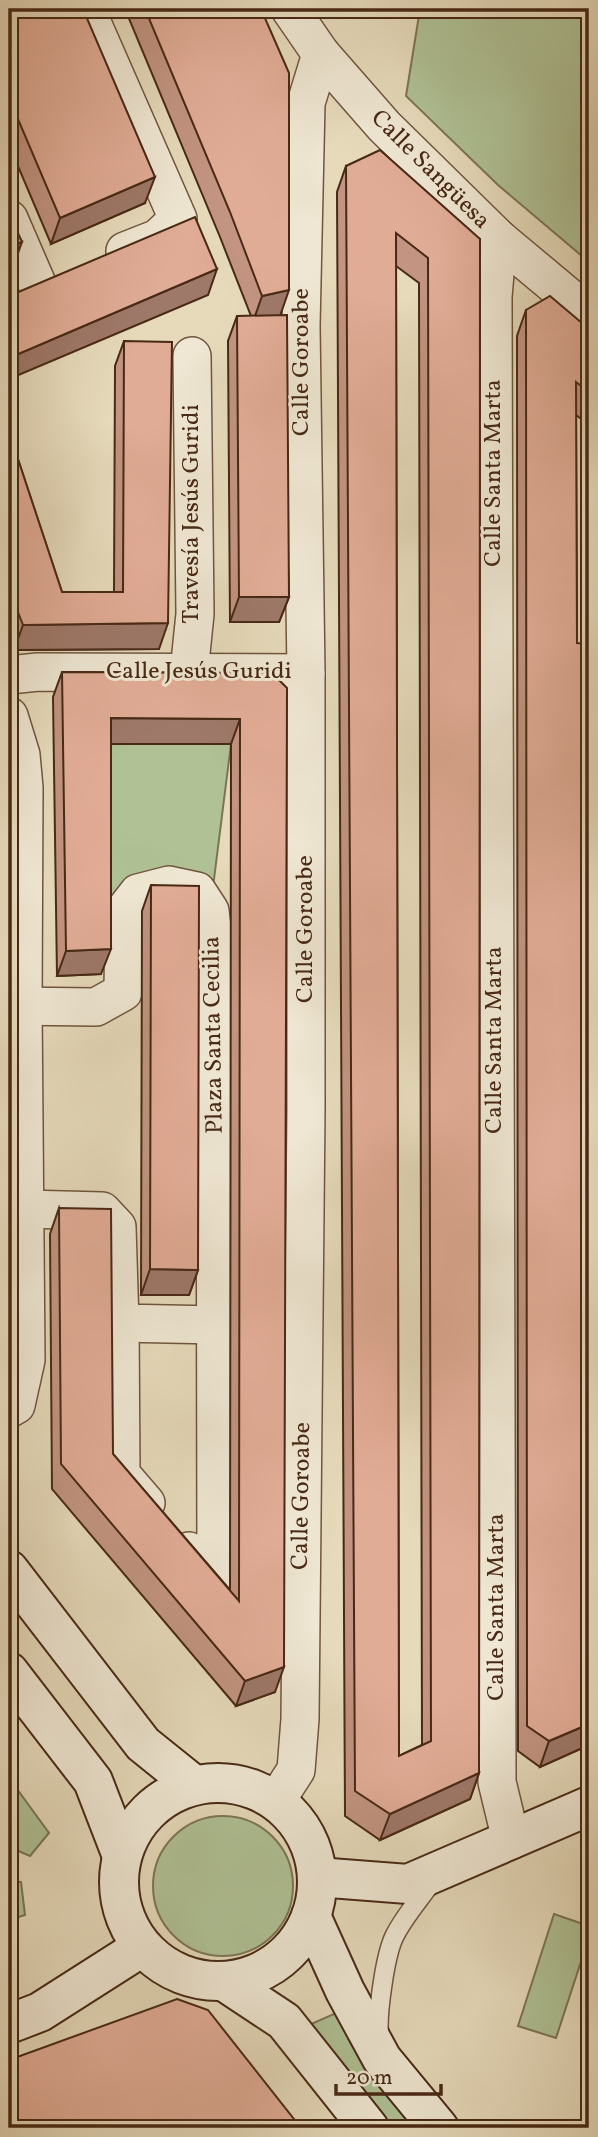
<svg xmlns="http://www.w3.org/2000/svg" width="598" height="2137" viewBox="0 0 598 2137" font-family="Vollkorn,serif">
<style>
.green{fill:#afc195;stroke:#7c7555;stroke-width:2}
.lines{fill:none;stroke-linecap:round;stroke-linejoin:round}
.lane-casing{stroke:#70553e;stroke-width:21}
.street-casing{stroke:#70553e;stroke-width:40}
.secondary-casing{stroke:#482915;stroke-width:42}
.lane{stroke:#efe7d3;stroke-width:18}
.street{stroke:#efe7d3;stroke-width:37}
.secondary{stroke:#efe7d3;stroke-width:38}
.wall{fill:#c29481;stroke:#482915;stroke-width:2;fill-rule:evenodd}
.shaded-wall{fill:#9e7869;stroke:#482915;stroke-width:2}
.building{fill:#e1ac96;stroke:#482915;stroke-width:2;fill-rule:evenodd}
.labels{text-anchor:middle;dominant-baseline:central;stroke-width:6;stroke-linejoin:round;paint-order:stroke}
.street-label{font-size:24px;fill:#482915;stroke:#efe7d3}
</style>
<rect width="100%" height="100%" fill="#e6dabb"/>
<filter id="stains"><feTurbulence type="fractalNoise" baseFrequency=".00286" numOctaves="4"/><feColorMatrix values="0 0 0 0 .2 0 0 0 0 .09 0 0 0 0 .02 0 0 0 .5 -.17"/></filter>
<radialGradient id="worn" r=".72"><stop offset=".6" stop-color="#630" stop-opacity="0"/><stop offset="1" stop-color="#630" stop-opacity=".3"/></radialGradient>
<!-- green -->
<g class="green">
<polygon points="420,9 544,9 562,14 568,9 589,9 589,262 498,185 406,96"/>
<polygon points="102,744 231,744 210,911 101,908"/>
<polygon points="9,1778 49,1833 30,1856 9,1847"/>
<circle cx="223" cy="1886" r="70"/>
<polygon points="9,1881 21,1882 25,1915 9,1920"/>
<polygon points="554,1914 589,1926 589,1937 556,2038 518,2026"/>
<polygon points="336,2013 352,2046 420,2128 388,2128 309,2025"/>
</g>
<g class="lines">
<defs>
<path id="lane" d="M379,2034C377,2014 385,1956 394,1937C403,1918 419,1900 431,1883"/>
<g id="street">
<polyline points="86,9 178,219 158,238 125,251"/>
<polyline points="290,9 321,54 384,126 498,238 589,314"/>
<polyline points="9,219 38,286"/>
<polyline points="498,238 493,297 497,1782 511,1840"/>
<polyline points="189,672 195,614 192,356"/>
<polyline points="9,675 38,672 306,673"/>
<polyline points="9,716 21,755 24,788 23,1006 26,1360 16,1405 9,1409"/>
<polyline points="9,1006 96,1007 123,992 124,911 138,893 169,885 197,891 210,911 215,952 216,1582 189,1551"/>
<polyline points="25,1209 102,1211 117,1227 120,1323 217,1325"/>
<polyline points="120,1323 121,1474 146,1503"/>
<polyline points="276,1801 296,1770 300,1719 306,1110 306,673 301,326 306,103 321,54"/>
</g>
<g id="secondary">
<polyline points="9,1570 143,1744 194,1785"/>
<polyline points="9,1672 93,1781 122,1856"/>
<circle cx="218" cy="1882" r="99"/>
<polyline points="317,1877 408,1884 589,1806"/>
<polyline points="311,1916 345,1991 382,2059 439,2128"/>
<polyline points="225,1982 284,2021 369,2128"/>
<polyline points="9,2024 40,2012 142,1947"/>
</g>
</defs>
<!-- lane casing -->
<use href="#lane" class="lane-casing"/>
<!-- street casing -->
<use href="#street" class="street-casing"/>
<!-- secondary casing -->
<use href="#secondary" class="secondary-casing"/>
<!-- lane -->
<use href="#lane" class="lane"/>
<!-- street -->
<use href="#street" class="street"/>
<!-- secondary -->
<use href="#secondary" class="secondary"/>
</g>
<!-- wall -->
<g class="wall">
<polygon points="9,9 145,203 51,244 9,145"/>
<polygon points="125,9 261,9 280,316 289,597 279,622 230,622 228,341 237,316 251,316 220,237"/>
<polygon points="365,9 403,9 392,16 380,17 369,14"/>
<polygon points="544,9 568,9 563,14"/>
<path d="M346,166L480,239L479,1773L470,1799L380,1840L345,1816L337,192ZM396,266L419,283L422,1745L399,1756Z"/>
<polygon points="526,310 589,329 589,425 576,415 577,643 589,1745 540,1767 518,1751 517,336"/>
<polygon points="124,341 159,649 14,650 9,637 9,432 62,592 114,592 115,366"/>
<polygon points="62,672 272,673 275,1692 236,1706 52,1489 50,1234 59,1208 113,1454 230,1590 231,744 111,744 101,974 57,976 53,697"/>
<polygon points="151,885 198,1270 189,1295 141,1295 142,911"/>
</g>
<!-- shaded-wall -->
<g class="shaded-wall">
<polygon points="383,9 403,9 392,16 380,17"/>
<polygon points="155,177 145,203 51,244 60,218"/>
<polygon points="22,242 13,267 9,269 9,247"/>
<polygon points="217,269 208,295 9,379 9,358"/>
<polygon points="289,290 280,316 253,322 262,296"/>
<polygon points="239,597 289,597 279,622 230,622"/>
<polygon points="168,623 159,649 14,650 23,625"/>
<polygon points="111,718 240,719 231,744 102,744"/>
<polygon points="111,949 101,974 57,976 66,951"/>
<polygon points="150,1269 198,1270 189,1295 141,1295"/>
<polygon points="284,1667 275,1692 236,1706 245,1681"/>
<polygon points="589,1724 589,1745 540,1767 549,1741"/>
<polygon points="479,1773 470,1799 380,1840 390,1814"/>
</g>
<!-- building -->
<g class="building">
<polygon points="9,9 83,9 155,177 60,218 9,98"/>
<polygon points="145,9 261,9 289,73 289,290 262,296 230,212"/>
<path d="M380,150L480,239L479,1773L390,1814L355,1791L346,166ZM396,233L428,258L431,1741L399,1756Z"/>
<polygon points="9,213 22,242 9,247"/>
<polygon points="195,217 217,269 9,358 9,296"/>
<polygon points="550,296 589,329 589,392 576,382 577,643 589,644 589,1724 549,1741 527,1726 526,310"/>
<polygon points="287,315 289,597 239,597 237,316"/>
<polygon points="124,341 172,342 168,623 23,625 9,589 9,432 62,592 123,592"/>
<polygon points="62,672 272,673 287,688 284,1667 245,1681 61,1464 59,1208 111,1209 113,1454 239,1601 240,719 111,718 111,949 66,951"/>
<polygon points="151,885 199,886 198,1270 150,1269"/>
<polygon points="177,1999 208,2010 301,2128 9,2128 9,2060"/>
</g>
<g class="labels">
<!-- street labels -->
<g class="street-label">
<text transform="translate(430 170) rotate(45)">Calle Sangüesa</text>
<text transform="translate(302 362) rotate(-90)">Calle Goroabe</text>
<text transform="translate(494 473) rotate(-90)">Calle Santa Marta</text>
<text transform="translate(192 514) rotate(-90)">Travesía Jesús Guridi</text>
<text x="199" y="672">Calle Jesús Guridi</text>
<text transform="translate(306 929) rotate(-90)">Calle Goroabe</text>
<text transform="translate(214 1035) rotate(-91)">Plaza Santa Cecilia</text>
<text transform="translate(495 1040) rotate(-90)">Calle Santa Marta</text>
<text transform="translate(302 1496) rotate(-89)">Calle Goroabe</text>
<text transform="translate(497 1607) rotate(-90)">Calle Santa Marta</text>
</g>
</g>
<!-- margin -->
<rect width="598" height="2137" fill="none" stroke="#e6dabb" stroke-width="35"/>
<rect x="10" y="10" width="577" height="2116" fill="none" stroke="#482915" stroke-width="3.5"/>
<rect x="18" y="18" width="563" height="2102" fill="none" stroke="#482915" stroke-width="2"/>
<!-- scale -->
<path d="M336 2084v10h105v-10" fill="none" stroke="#482915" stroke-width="3.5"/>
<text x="346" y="2084" font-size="21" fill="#482915" stroke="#efe7d3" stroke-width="5" paint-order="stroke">20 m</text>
<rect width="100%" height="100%" filter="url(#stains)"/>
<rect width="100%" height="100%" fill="url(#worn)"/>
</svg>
